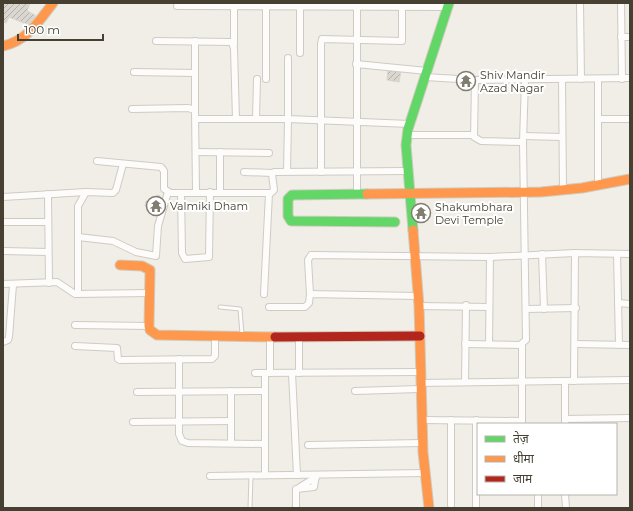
<svg xmlns="http://www.w3.org/2000/svg" width="633" height="511" viewBox="0 0 633 511" font-family="Montserrat,'Noto Sans Devanagari',sans-serif">
<style>
.building{fill:url(#building-hatch);stroke:#d8d5cd}
.lines{fill:none;stroke-linecap:round;stroke-linejoin:round}
.lane-casing{stroke:#cecbc4;stroke-width:5}
.street-casing{stroke:#cecbc4;stroke-width:8}
.fast-casing{stroke:#d0ccbd;stroke-width:11}
.slow-casing{stroke:#d0ccbd;stroke-width:11}
.jam-casing{stroke:#d0ccbd;stroke-width:11}
.lane{stroke:#fdfcfb;stroke-width:3}
.street{stroke:#fdfcfb;stroke-width:6}
.fast{stroke:#63d668;stroke-width:9}
.slow{stroke:#ff974d;stroke-width:9}
.jam{stroke:#b3261e;stroke-width:9}
.labels{text-anchor:middle;dominant-baseline:central;stroke-width:4;stroke-linejoin:round;paint-order:stroke}
.poi-label{font-size:11px;fill:#464032;stroke:#fff;text-anchor:start}
</style>
<defs>
<pattern id="building-hatch" width="6" height="6" patternUnits="userSpaceOnUse"><rect width="6" height="6" fill="#d9d7cf"/><path d="M-1 1l2-2M0 6l6-6M5 7l2-2" fill="none" stroke="#b2b0a9"/></pattern>
</defs>
<rect width="100%" height="100%" fill="#f0eee7"/>
<!-- building -->
<g class="building">
<polygon points="3,3 30,3 27,11 35,15 31,26 9,17 6,23 3,22"/>
<polygon points="388,69 401,71 399,82 387,80"/>
<polygon points="157,195 160,196 159,202 162,203 159,215 152,214 153,209 145,206 146,201 155,203"/>
</g>
<g class="lines">
<defs>
<g id="lane">
<polyline points="220,307 240,309 242,334"/>
<polyline points="250,508 251,476"/>
</g>
<g id="street">
<polyline points="580,3 581,79"/>
<polyline points="621,3 622,79"/>
<polyline points="177,6 448,7"/>
<polyline points="266,6 266,79"/>
<polyline points="621,37 630,37"/>
<polyline points="156,41 232,42 234,49 236,119"/>
<polyline points="234,45 234,6"/>
<polyline points="300,53 300,3"/>
<polyline points="288,58 288,119 410,124"/>
<polyline points="356,64 427,71"/>
<polyline points="134,72 195,73"/>
<polyline points="425,77 475,80 630,78"/>
<polyline points="562,79 563,190"/>
<polyline points="598,79 598,185"/>
<polyline points="475,80 474,137 481,141 523,142"/>
<polyline points="132,109 188,108 195,110 196,192"/>
<polyline points="195,110 195,41"/>
<polyline points="196,119 288,119 287,171"/>
<polyline points="256,119 257,79"/>
<polyline points="598,119 630,119"/>
<polyline points="407,135 473,135"/>
<polyline points="524,136 562,137"/>
<polyline points="196,152 269,153"/>
<polyline points="220,152 220,192"/>
<polyline points="97,161 161,167 164,171 164,189 171,193 271,193 274,190 272,174 274,172 408,171"/>
<polyline points="244,172 273,173"/>
<polyline points="321,172 321,44 322,39 402,41 402,7"/>
<polyline points="181,193 182,253 185,259 209,257 210,192"/>
<polyline points="48,194 49,283"/>
<polyline points="357,194 357,6"/>
<polyline points="3,197 86,192 113,193 116,190 123,164"/>
<polyline points="3,222 48,222"/>
<polyline points="78,237 113,241 136,252 156,256 158,226 168,192"/>
<polyline points="3,251 48,252"/>
<polyline points="542,254 544,309"/>
<polyline points="617,254 619,345"/>
<polyline points="3,284 57,282 75,294 150,293"/>
<polyline points="78,294 78,206 86,192"/>
<polyline points="264,294 269,193"/>
<polyline points="310,294 308,260 311,255 490,257 575,253 630,254"/>
<polyline points="618,303 630,304"/>
<polyline points="419,306 489,307"/>
<polyline points="269,307 305,307 309,303 310,294 417,296"/>
<polyline points="526,309 576,308"/>
<polyline points="75,325 149,326"/>
<polyline points="3,342 8,340 9,337 13,285"/>
<polyline points="465,344 520,345 526,340 523,142 525,80"/>
<polyline points="489,344 490,257"/>
<polyline points="575,344 630,345"/>
<polyline points="75,346 117,348 118,359 120,360 212,359 215,356 215,335"/>
<polyline points="179,359 179,434 182,441 188,443 265,444"/>
<polyline points="255,373 420,372"/>
<polyline points="270,373 270,337"/>
<polyline points="292,373 297,475"/>
<polyline points="299,373 299,337"/>
<polyline points="574,381 575,253"/>
<polyline points="465,382 466,305"/>
<polyline points="420,383 630,380"/>
<polyline points="355,391 420,389"/>
<polyline points="137,392 265,391"/>
<polyline points="565,419 630,418"/>
<polyline points="421,420 522,421"/>
<polyline points="451,420 451,505"/>
<polyline points="133,422 231,421"/>
<polyline points="522,424 522,345"/>
<polyline points="565,424 565,381"/>
<polyline points="231,443 231,391"/>
<polyline points="308,445 422,443"/>
<polyline points="265,474 265,373"/>
<polyline points="210,476 425,473"/>
<polyline points="300,487 316,477"/>
<polyline points="538,494 538,508"/>
<polyline points="565,494 566,508"/>
<polyline points="296,508 296,489 314,487 316,475"/>
<polyline points="476,508 476,420"/>
</g>
<g id="fast">
<polyline points="367,194 292,195 288,199 288,216 291,221 395,222"/>
<polyline points="413,230 406,145 408,129 449,3"/>
</g>
<g id="slow">
<path d="M3,46C27,41 39,21 53,3"/>
<polyline points="367,194 541,192 582,188 630,179"/>
<polyline points="413,230 419,306 423,452 429,508"/>
<polyline points="120,265 142,266 150,270 149,326 150,330 157,335 275,337"/>
</g>
<polyline id="jam" points="275,337 420,336"/>
</defs>
<!-- lane casing -->
<use href="#lane" class="lane-casing"/>
<!-- street casing -->
<use href="#street" class="street-casing"/>
<!-- fast casing -->
<use href="#fast" class="fast-casing"/>
<!-- slow casing -->
<use href="#slow" class="slow-casing"/>
<!-- jam casing -->
<use href="#jam" class="jam-casing"/>
<!-- lane -->
<use href="#lane" class="lane"/>
<!-- street -->
<use href="#street" class="street"/>
<!-- fast -->
<use href="#fast" class="fast"/>
<!-- slow -->
<use href="#slow" class="slow"/>
<!-- jam -->
<use href="#jam" class="jam"/>
</g>
<!-- icons -->
<defs>
<symbol id="temple-ring" viewBox="-11 -11 22 22"><circle r="9.5" fill="#fff" stroke="#827d71" stroke-width="1.5"/><path d="M0-6L5-2H3V0L6.5 2.5H4V6H1.5V3h-3V6H-4V2.5H-6.5L-3 0V-2H-5Z" fill="#827d71"/></symbol>
</defs>
<g fill-rule="evenodd">
<use href="#temple-ring" x="455" y="70" width="22" height="22"/>
<use href="#temple-ring" x="145" y="195" width="22" height="22"/>
<use href="#temple-ring" x="410" y="202" width="22" height="22"/>
</g>
<g class="labels">
<!-- poi labels -->
<g class="poi-label">
<text x="480" y="75">Shiv Mandir<tspan x="480" dy="13">Azad Nagar</tspan></text>
<text x="170" y="206">Valmiki Dham</text>
<text x="435" y="207">Shakumbhara<tspan x="435" dy="13">Devi Temple</tspan></text>
</g>
</g>
<!-- border -->
<rect width="633" height="511" fill="none" stroke="#464032" stroke-width="8"/>
<!-- legend -->
<rect x="477" y="423" width="140" height="72" fill="#ffffff" stroke="#b5b3ad"/>
<rect x="485" y="436" width="20" height="6" fill="#63d668" stroke="#b5b3ad"/>
<text x="513" y="443" font-size="12" fill="#464032">तेज़</text>
<rect x="485" y="456" width="20" height="6" fill="#ff974d" stroke="#b5b3ad"/>
<text x="513" y="463" font-size="12" fill="#464032">धीमा</text>
<rect x="485" y="476" width="20" height="6" fill="#b3261e" stroke="#b5b3ad"/>
<text x="513" y="483" font-size="12" fill="#464032">जाम</text>
<!-- scale -->
<path d="M18 34v6h85v-6" fill="none" stroke="#464032" stroke-width="2"/>
<text x="24" y="34" font-size="12" fill="#464032" stroke="#ffffff" stroke-width="3" paint-order="stroke">100 m</text>
</svg>
